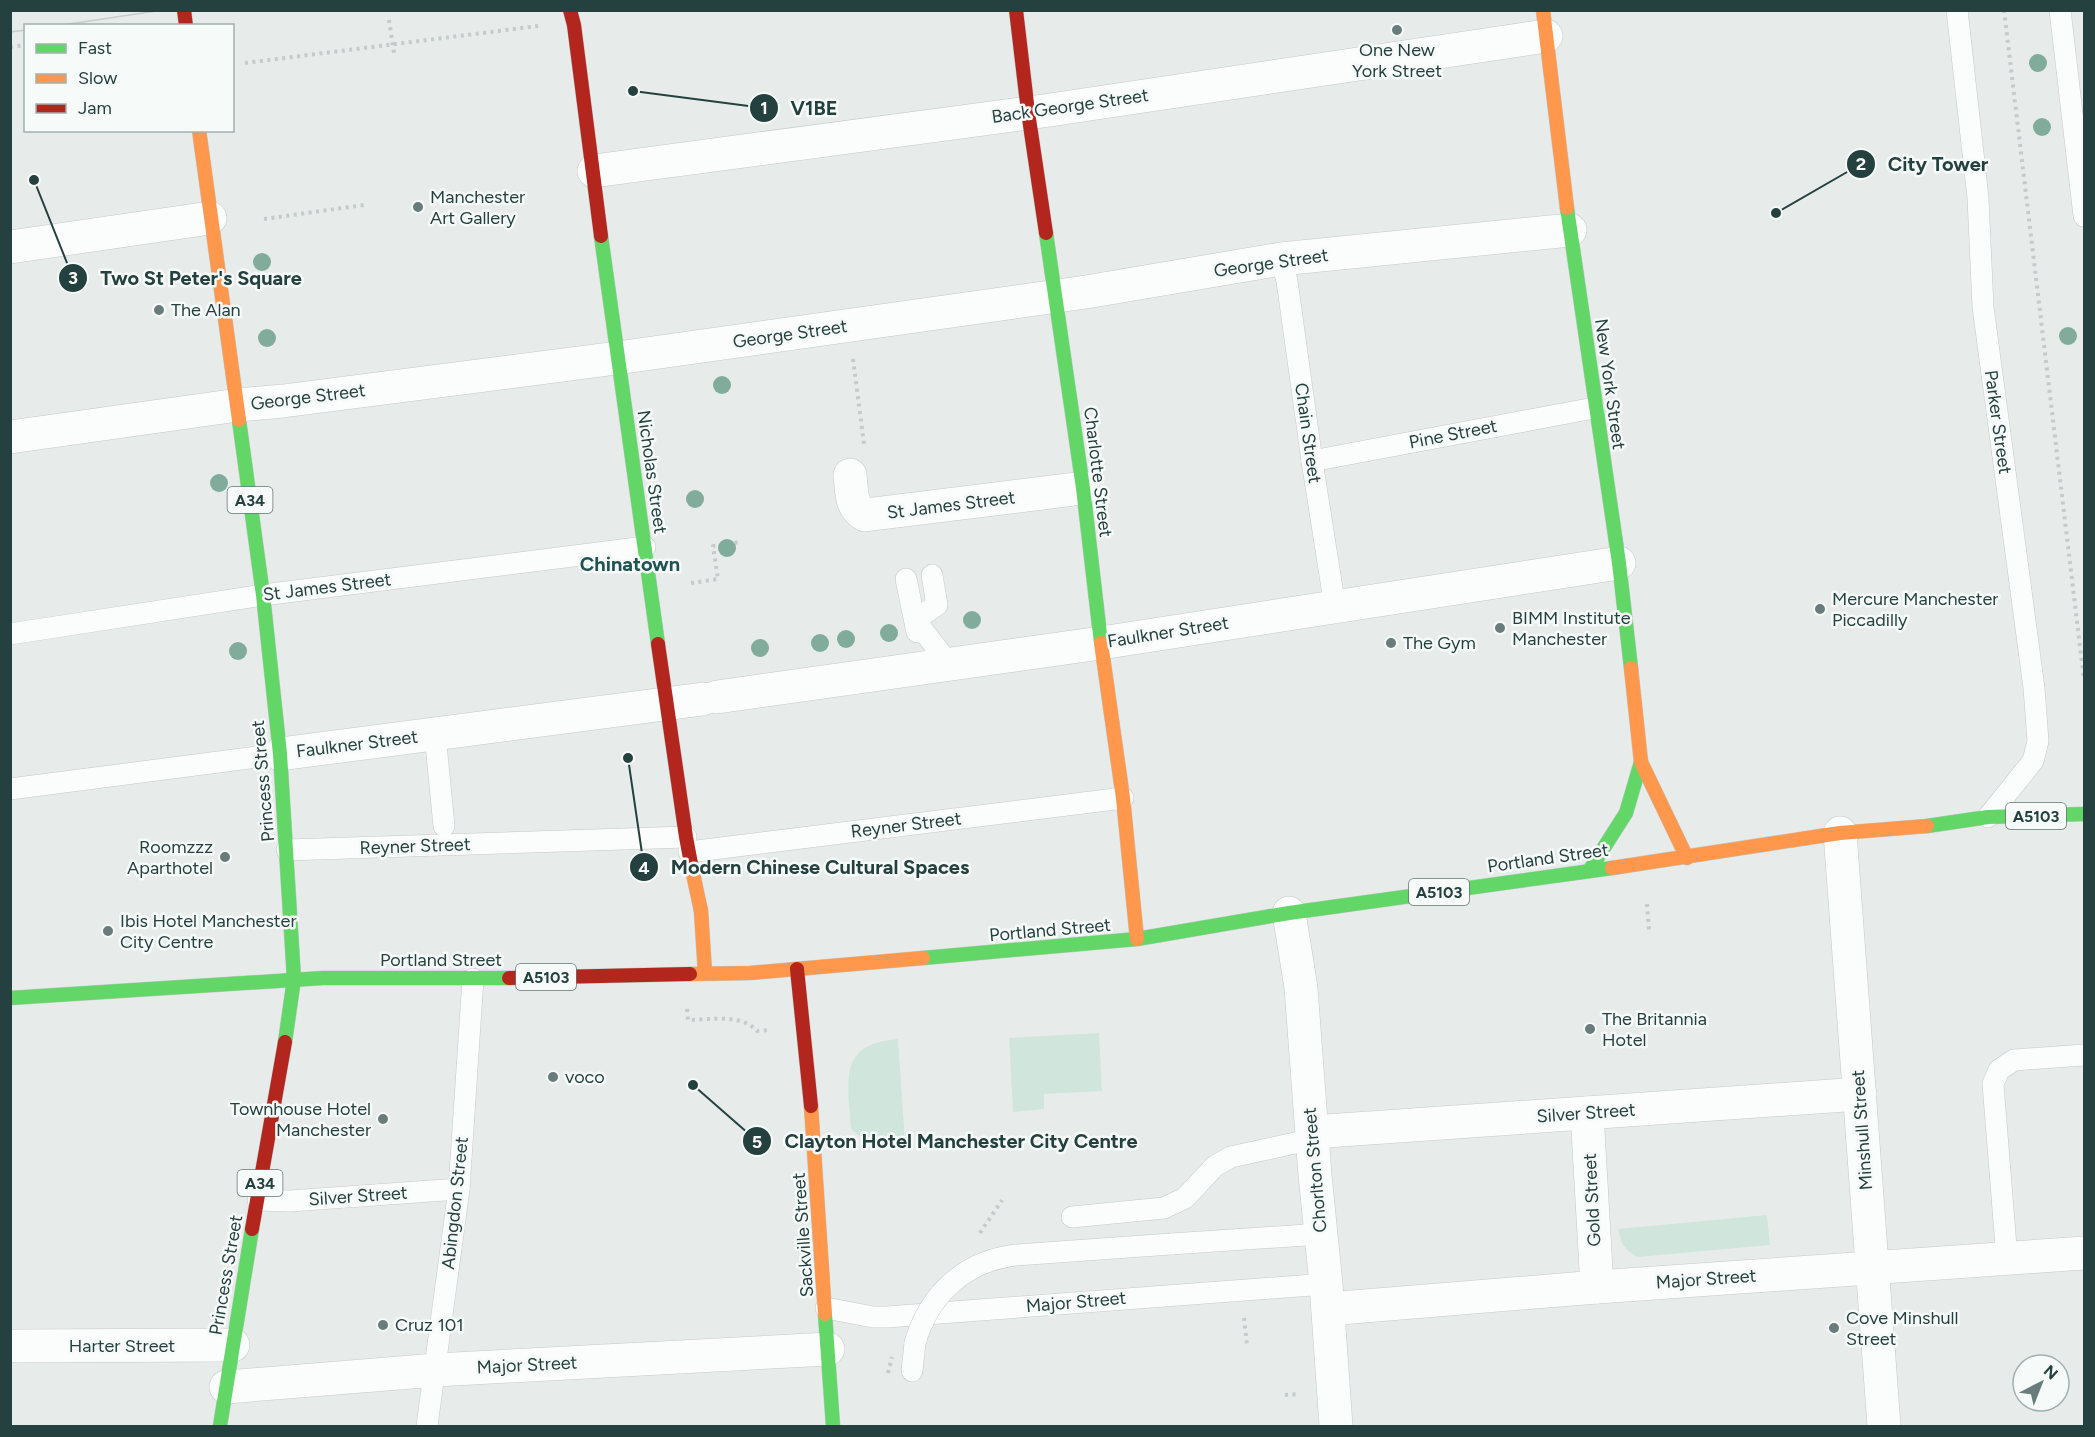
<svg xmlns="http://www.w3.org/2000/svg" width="2095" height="1437" viewBox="0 0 2095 1437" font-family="Figtree,sans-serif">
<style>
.green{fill:#d0e5dc}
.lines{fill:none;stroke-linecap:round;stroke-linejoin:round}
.lane-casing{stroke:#c4c9c8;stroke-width:22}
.street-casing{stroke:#c4c9c8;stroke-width:34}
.fast-casing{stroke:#c2cac8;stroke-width:15}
.slow-casing{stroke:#c2cac8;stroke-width:15}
.jam-casing{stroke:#c2cac8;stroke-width:15}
.path{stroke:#c3cbcb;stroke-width:4;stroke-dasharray:3 4.5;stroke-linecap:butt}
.lane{stroke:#fbfcfc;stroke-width:21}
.street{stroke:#fbfcfc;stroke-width:33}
.fast{stroke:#63d668;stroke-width:14}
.slow{stroke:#ff974d;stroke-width:14}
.jam{stroke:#b3261e;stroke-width:14}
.tram{stroke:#c8cdcc;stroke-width:1.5}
.lane-bridge-casing{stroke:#c4c9c8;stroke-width:22;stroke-linecap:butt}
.path-bridge{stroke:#c3cbcb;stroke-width:4;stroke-dasharray:3 4.5;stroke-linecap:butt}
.lane-bridge{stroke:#fbfcfc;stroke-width:21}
.tree{fill:#81ac9c}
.poi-dot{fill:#687d7b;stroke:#f6faf9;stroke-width:2}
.labels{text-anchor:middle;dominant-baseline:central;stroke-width:5;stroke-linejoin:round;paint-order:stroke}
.shield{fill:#f6faf9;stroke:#637877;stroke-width:1.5}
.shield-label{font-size:16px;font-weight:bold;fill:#24413f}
.poi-label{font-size:18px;fill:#24413f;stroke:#f6faf9;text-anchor:start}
.street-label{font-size:18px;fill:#24413f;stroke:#f6faf9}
.neighbourhood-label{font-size:20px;font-weight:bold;fill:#1f5352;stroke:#f6faf9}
.leader{fill:none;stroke:#24413f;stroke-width:2}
.callout-dot{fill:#24413f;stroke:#f6faf9;stroke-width:2}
.mark-label{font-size:18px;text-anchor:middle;font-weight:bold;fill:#fff}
.callout-label{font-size:20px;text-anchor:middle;font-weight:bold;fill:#24413f;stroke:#f6faf9;stroke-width:5;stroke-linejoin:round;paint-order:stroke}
</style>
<rect width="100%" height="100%" fill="#e7eceb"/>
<!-- green -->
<g class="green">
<polygon points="1099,1033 1102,1091 1044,1094 1044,1109 1013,1112 1009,1038"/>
<path d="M898,1039L905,1142C881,1143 870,1146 851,1129C849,1082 836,1044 898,1039Z"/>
<path d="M1767,1215L1770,1245L1638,1257C1624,1250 1621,1243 1618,1229Z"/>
</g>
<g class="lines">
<defs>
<g id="lane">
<polyline points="1957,10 1978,198 1983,307 2034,688 2038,741 2033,761 1988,817"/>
<polyline points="2060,10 2084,216"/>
<polyline points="1281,259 1287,281 1312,461 1335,607"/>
<polyline points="1312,461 1594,408"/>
<polyline points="932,575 937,605 915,620 949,664"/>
<polyline points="906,579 917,632"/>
<polyline points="10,634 263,595 645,547"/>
<polyline points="435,734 444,826"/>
<polyline points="10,789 280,754"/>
<polyline points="287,850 686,837"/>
<polyline points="689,852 1123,798"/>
<polyline points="258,1200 290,1201 459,1189"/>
<polyline points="1072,1217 1164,1208 1185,1198 1215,1166 1231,1157 1313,1139"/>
<polyline points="1171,1244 1321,1234"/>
<polyline points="2007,1259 1993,1084 1999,1070 2014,1060 2084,1055"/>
<polyline points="826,1308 873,1317 887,1317 1326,1284"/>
<polyline points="912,1371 915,1343"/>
<polyline points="427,1426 459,1189 473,979"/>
</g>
<g id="street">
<polyline points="594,171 1050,110 1546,36"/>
<polyline points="10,247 210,218"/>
<polyline points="10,437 238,405 283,401 617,358 1086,292 1281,259 1570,230"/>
<path d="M850,475C852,491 850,507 865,515L1083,488"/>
<polyline points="717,697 1101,643 1619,563"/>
<polyline points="280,754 703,699"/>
<polyline points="1840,833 1884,1426"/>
<polyline points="1289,913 1301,988 1315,1175 1326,1284 1336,1426"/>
<polyline points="1587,1113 1597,1287"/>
<polyline points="1312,1132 1860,1094"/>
<polyline points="1328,1309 1597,1287 2084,1253"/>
<polyline points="10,1346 233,1345"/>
<polyline points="226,1387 436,1370 828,1349"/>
</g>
<g id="fast">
<polyline points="1567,208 1619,563 1631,668"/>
<polyline points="1046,233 1083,488 1101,643"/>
<polyline points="601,236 658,644"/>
<polyline points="239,420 263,595 280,754 294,979 285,1042"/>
<polyline points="1927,826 1988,817 2084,814"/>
<polyline points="1589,871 1626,813 1641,762"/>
<polyline points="923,958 1137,939 1289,913 1612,868"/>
<polyline points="10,998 323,978 509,978"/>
<polyline points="825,1314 833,1426"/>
<polyline points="220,1426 252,1229"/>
</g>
<g id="slow">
<polyline points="1543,10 1567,208"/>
<polyline points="199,130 239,420"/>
<polyline points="1101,643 1123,798 1137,939"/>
<polyline points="1631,668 1641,762 1687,858"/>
<polyline points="1612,868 1840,833 1927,826"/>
<polyline points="692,869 701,911 705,973"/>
<polyline points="690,974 750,973 923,958"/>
<polyline points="811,1106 825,1314"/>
</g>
<g id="jam">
<polyline points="184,10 186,26"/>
<polyline points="570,10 574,25 601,236"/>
<polyline points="1016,10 1028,112 1046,233"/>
<polyline points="658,644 686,837 692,869"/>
<polyline points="797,969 811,1106"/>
<polyline points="509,978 690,974"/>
<polyline points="252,1229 285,1042"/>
</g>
</defs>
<!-- lane casing -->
<use href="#lane" class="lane-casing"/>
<!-- street casing -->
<use href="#street" class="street-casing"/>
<!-- fast casing -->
<use href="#fast" class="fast-casing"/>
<!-- slow casing -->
<use href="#slow" class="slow-casing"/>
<!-- jam casing -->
<use href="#jam" class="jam-casing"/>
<!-- path -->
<g class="path">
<polyline points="2004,10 2084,680"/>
<polyline points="389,20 394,53"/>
<polyline points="10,47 26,45"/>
<polyline points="245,63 538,26"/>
<polyline points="264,219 364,205"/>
<polyline points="853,359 864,444"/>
<polyline points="691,583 718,579 713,546 740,542"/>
<polyline points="1647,904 1649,930"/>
<path d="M687,1009L688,1020C709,1020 741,1013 757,1031L771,1030"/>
<polyline points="1244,1318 1247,1345"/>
<polyline points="1285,1395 1300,1394"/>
</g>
<!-- lane -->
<use href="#lane" class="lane"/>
<!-- street -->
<use href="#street" class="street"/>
<!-- fast -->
<use href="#fast" class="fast"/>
<!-- slow -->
<use href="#slow" class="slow"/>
<!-- jam -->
<use href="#jam" class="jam"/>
<!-- tram -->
<g class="tram">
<polyline points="56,26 163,10"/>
<polyline points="10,32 26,30"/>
</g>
<defs>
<path id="lane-bridge" d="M915,1343C929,1294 965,1261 1016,1255L1171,1244"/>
</defs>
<!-- lane-bridge casing -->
<use href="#lane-bridge" class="lane-bridge-casing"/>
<!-- path-bridge -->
<g class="path-bridge">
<polyline points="980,1233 1002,1200"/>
<polyline points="888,1373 892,1357"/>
</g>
<!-- lane-bridge -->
<use href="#lane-bridge" class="lane-bridge"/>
</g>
<!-- trees -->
<g class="tree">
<circle cx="2038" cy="63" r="9"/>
<circle cx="2042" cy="127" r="9"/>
<circle cx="262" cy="262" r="9"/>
<circle cx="2068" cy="336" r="9"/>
<circle cx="267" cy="338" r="9"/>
<circle cx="722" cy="385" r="9"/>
<circle cx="219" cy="483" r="9"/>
<circle cx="695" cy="499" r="9"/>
<circle cx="727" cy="548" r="9"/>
<circle cx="972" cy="620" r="9"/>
<circle cx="889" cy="633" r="9"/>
<circle cx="846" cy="639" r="9"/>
<circle cx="820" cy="643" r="9"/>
<circle cx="760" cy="648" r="9"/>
<circle cx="238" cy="651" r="9"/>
</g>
<!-- markers -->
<g class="poi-dot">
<circle cx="1397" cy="30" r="6"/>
<circle cx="418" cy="207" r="6"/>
<circle cx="159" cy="310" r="6"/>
<circle cx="1820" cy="609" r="6"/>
<circle cx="1500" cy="628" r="6"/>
<circle cx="1391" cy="643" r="6"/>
<circle cx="225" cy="857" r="6"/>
<circle cx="108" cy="931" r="6"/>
<circle cx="1590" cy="1029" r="6"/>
<circle cx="553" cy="1077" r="6"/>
<circle cx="383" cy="1119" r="6"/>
<circle cx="383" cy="1325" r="6"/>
<circle cx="1834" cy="1328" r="6"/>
</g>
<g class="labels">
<!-- shield labels -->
<g class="shield">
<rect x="227.5" y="487" width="45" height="26" rx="4.5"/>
<rect x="2006" y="803" width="60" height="26" rx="4.5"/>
<rect x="1409" y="879" width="60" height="26" rx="4.5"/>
<rect x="516" y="964" width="60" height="26" rx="4.5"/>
<rect x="237.5" y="1170" width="45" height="26" rx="4.5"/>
</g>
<g class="shield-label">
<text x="250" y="500">A34</text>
<text x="2036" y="816">A5103</text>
<text x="1439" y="892">A5103</text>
<text x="546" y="977">A5103</text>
<text x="260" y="1183">A34</text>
</g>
<!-- poi labels -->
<g class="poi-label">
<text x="1397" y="50" text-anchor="middle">One New<tspan x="1397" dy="21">York Street</tspan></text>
<text x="430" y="197">Manchester<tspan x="430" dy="21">Art Gallery</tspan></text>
<text x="171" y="310">The Alan</text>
<text x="1832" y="599">Mercure Manchester<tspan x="1832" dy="21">Piccadilly</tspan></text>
<text x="1512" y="618">BIMM Institute<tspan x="1512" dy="21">Manchester</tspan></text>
<text x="1403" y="643">The Gym</text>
<text x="213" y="847" text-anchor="end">Roomzzz<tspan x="213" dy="21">Aparthotel</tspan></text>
<text x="120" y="921">Ibis Hotel Manchester<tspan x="120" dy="21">City Centre</tspan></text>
<text x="1602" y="1019">The Britannia<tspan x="1602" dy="21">Hotel</tspan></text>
<text x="565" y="1077">voco</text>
<text x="371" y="1109" text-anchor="end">Townhouse Hotel<tspan x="371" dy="21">Manchester</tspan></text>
<text x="1846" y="1318">Cove Minshull<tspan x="1846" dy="21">Street</tspan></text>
<text x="395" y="1325">Cruz 101</text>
</g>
<!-- street labels -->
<g class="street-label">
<text transform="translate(1070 106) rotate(-8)">Back George Street</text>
<text transform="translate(1271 263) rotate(-8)">George Street</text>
<text transform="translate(790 334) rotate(-8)">George Street</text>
<text transform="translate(1610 384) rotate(82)">New York Street</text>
<text transform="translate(308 397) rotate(-7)">George Street</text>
<text transform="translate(1998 422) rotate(82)">Parker Street</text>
<text transform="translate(1308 433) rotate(82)">Chain Street</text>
<text transform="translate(1453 434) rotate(-11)">Pine Street</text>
<text transform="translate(652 472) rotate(82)">Nicholas Street</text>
<text transform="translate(1098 472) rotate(83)">Charlotte Street</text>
<text transform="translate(951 505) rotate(-7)">St James Street</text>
<text transform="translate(327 587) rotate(-7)">St James Street</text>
<text transform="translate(1168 632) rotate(-9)">Faulkner Street</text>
<text transform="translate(357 744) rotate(-7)">Faulkner Street</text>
<text transform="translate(263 781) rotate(-95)">Princess Street</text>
<text transform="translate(906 825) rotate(-7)">Reyner Street</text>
<text transform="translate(415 846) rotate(-2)">Reyner Street</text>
<text transform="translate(1548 858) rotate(-8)">Portland Street</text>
<text transform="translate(1050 930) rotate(-5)">Portland Street</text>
<text x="441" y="960">Portland Street</text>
<text transform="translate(1586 1113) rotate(-4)">Silver Street</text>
<text transform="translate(1862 1130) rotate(-94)">Minshull Street</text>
<text transform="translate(1315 1170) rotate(-95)">Chorlton Street</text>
<text transform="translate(358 1196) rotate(-4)">Silver Street</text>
<text transform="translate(1592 1200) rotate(-93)">Gold Street</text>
<text transform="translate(455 1203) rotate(-84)">Abingdon Street</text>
<text transform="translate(803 1235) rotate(-94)">Sackville Street</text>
<text transform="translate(226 1275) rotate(-80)">Princess Street</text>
<text transform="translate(1706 1279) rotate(-4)">Major Street</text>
<text transform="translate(1076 1302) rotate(-5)">Major Street</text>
<text x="122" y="1346">Harter Street</text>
<text transform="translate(527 1365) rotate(-3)">Major Street</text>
</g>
<!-- neighbourhood labels -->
<g class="neighbourhood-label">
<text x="630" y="564">Chinatown</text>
</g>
</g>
<!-- callouts -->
<path class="leader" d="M633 91L764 108M1776 213L1861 164M34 180L73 278M628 758L644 867M693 1085L757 1141"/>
<g class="callout-dot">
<circle cx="633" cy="91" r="6"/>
<circle cx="1776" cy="213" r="6"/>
<circle cx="34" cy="180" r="6"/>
<circle cx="628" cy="758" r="6"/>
<circle cx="693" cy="1085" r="6"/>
<circle cx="764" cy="108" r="15"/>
<circle cx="1861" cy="164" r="15"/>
<circle cx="73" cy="278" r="15"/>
<circle cx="644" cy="867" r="15"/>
<circle cx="757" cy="1141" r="15"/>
</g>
<g class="mark-label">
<text x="764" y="114">1</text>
<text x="1861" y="170">2</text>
<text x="73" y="284">3</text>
<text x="644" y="874">4</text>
<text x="757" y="1148">5</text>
</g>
<g class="callout-label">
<text x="814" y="115">V1BE</text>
<text x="1938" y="171">City Tower</text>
<text x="201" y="285">Two St Peter's Square</text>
<text x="820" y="874">Modern Chinese Cultural Spaces</text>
<text x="961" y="1148">Clayton Hotel Manchester City Centre</text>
</g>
<!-- border -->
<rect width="2095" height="1437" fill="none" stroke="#24413f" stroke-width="24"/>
<!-- legend -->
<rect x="24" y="24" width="210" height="108" fill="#f6faf9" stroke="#a2b0af" stroke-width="1.5"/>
<rect x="36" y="44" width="30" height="9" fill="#63d668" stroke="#a2b0af" stroke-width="1.5"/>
<text x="78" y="54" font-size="18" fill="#24413f">Fast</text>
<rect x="36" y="74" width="30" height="9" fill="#ff974d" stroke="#a2b0af" stroke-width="1.5"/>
<text x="78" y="84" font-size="18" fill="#24413f">Slow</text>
<rect x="36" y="104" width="30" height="9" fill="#b3261e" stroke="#a2b0af" stroke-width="1.5"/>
<text x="78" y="114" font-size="18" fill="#24413f">Jam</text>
<!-- north arrow -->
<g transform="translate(2041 1383) rotate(42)"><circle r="28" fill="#f6faf9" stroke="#a2b0af" stroke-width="1.5"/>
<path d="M0-4.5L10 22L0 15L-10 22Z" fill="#687d7b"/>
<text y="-9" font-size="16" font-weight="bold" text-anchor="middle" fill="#24413f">N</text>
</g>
</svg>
